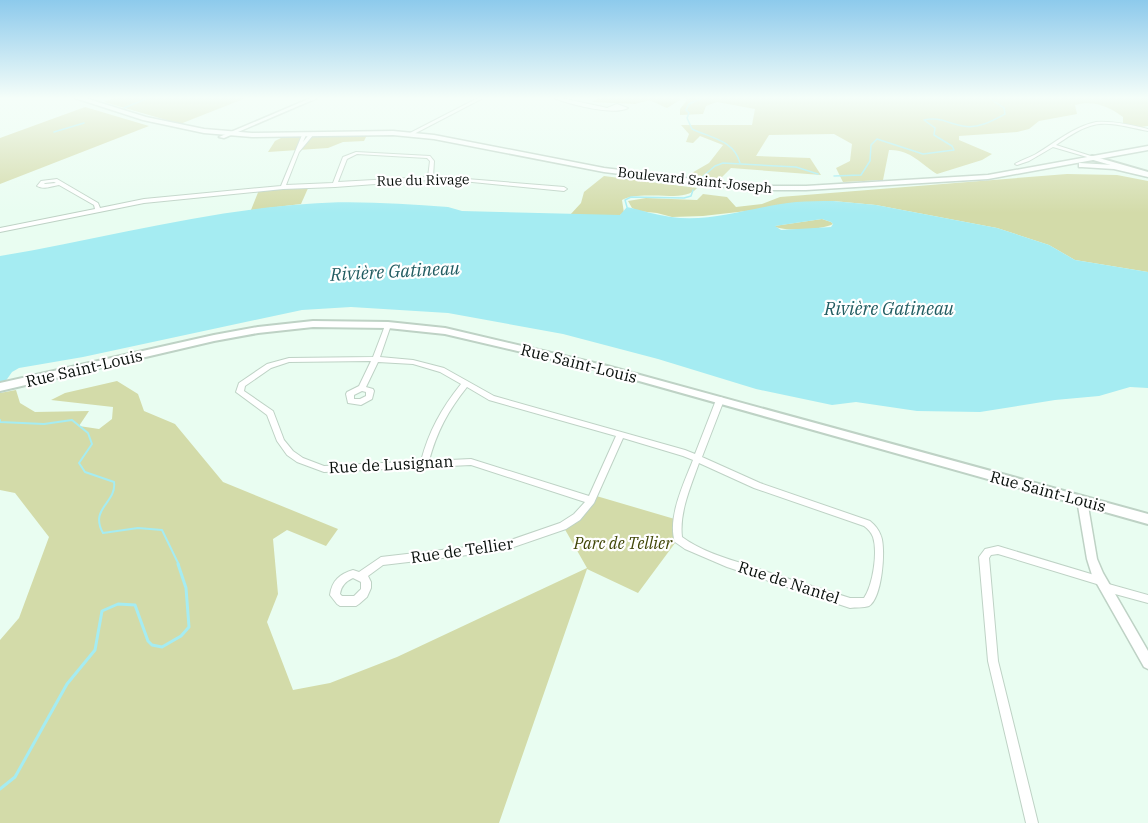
<svg xmlns="http://www.w3.org/2000/svg" width="1148" height="823" viewBox="0 0 1148 823" font-family="'IBM Plex Serif',serif">
<style>
.green{fill:#d3dba9}
.water{fill:#a5ecf2;fill-rule:evenodd}
.lines{fill:none;stroke-linecap:round;stroke-linejoin:round}
.stream-far2{stroke:#a5ecf2;stroke-width:1.5}
.stream-far1{stroke:#a5ecf2;stroke-width:2}
.stream{stroke:#a5ecf2;stroke-width:3}
.minor-casing{stroke:#bed2c5;stroke-width:2}
.tertiary-casing{stroke:#bed2c5;stroke-width:3}
.secondary-casing{stroke:#bed2c5;stroke-width:4}
.primary-casing{stroke:#bed2c5;stroke-width:3}
.minor{fill:#fff;fill-rule:evenodd}
.tertiary{fill:#fff;fill-rule:evenodd}
.secondary{fill:#fff;fill-rule:evenodd}
.primary{fill:#fff;fill-rule:evenodd}
.labels{text-anchor:middle;dominant-baseline:central;stroke-width:4.5;stroke-linejoin:round;paint-order:stroke}
.far-street-label{font-size:14px;fill:#070e0a;stroke:#fff}
.street-label{font-size:16px;fill:#070e0a;stroke:#fff}
.park-label{font-size:16px;font-style:italic;fill:#404606;stroke:#fff}
.water-label{font-size:18px;font-style:italic;fill:#215c61;stroke:#fff}
</style>
<rect width="100%" height="100%" fill="#e9fdf1"/>
<!-- green -->
<g class="green">
<polygon points="114,98 246,98 180,124 104,102"/>
<polygon points="599,98 683,98 667,108 649,100 635,104 592,102"/>
<path d="M686,98H1148V126L1141,127L1123,124V117C1108,106 1094,100 1075,105L1077,114L1039,121L1029,129L1017,132L959,136V140L992,154L982,160L937,174C921,164 910,149 889,150L883,180L843,182L836,168L850,161L852,144L834,134L769,135L756,156L810,158L821,175L731,168L720,179L690,174L709,163L723,145L700,136L693,143L686,142L689,134L681,125H752L755,109L717,102L706,106L703,114L680,115V109L687,100Z"/>
<polygon points="85,107 149,126 0,184 0,138"/>
<polygon points="368,133 364,141 343,142 328,148 268,152 275,141 283,137"/>
<polygon points="1067,174 1117,175 1148,181 1148,272 1075,260 1049,245 997,228 876,205 833,201 703,216 672,217 657,213 638,211 632,208 628,201 646,198 697,200 703,194 727,197 736,207 762,204 780,197"/>
<path d="M604,176L697,188C685,204 642,189 622,200L624,213L620,215H570L581,203L584,192Z"/>
<polygon points="309,186 301,204 251,210 259,190"/>
<path d="M822,219L831,222L833,224C823,230 784,232 774,226Z"/>
<polygon points="117,381 138,394 144,411 175,424 223,482 338,529 326,546 287,530 273,539 278,594 267,622 293,690 330,683 397,657 587,568 563,526 593,495 678,520 678,539 638,593 587,569 499,823 0,823 0,640 19,618 49,537 15,493 0,490 0,393 16,390 20,403 35,412 89,411 79,426 99,429 112,419 113,407 51,400 65,393"/>
</g>
<!-- water -->
<path class="water" d="M833,201L876,205L997,228L1049,245L1075,260L1148,272V388L1130,387L1099,396L1055,400L980,412L917,411L856,402L832,405L756,389L658,359L563,334L448,313L351,307L302,310L83,357L19,368L12,372L5,382L0,383V256C101,239 202,211 306,204C353,200 401,204 448,207L462,211L620,215L627,207C641,210 656,215 671,217C712,223 755,206 796,202C808,201 820,201 833,201ZM822,219L831,222L833,224L831,227L781,230L775,226Z"/>
<g class="lines">
<!-- stream-far2 -->
<g class="stream-far2">
<path d="M702,98L689,104L686,110L689,113L687,118L692,129C711,138 734,140 740,163"/>
<polyline points="124,108 148,98"/>
<polyline points="54,132 84,123"/>
<path d="M834,176L861,175L870,161L871,145L877,139L923,154L954,150L952,146L934,135L935,128L924,120C939,116 949,124 963,126C978,129 992,121 1005,114L1004,108L992,100"/>
<polyline points="701,178 715,166 723,163 796,167 818,174"/>
<polyline points="627,207 625,200 631,197 684,198 691,196 693,190"/>
</g>
<!-- stream-far1 -->
<path class="stream-far1" d="M0,420V422L44,424L72,420L88,433L92,444L79,463L85,472L114,482C117,503 89,508 103,533L138,528L162,530L179,565"/>
<!-- stream -->
<polyline class="stream" points="0,789 15,777 67,684 95,650 102,611 118,604 135,605 148,641 152,645 162,647 181,636 189,627 186,588 178,564"/>
<defs>
<g id="minor">
<polygon points="478,98 483,98 412,135 408,134"/>
<path d="M554,98H561L603,107L607,108L617,104L628,108C613,116 569,104 554,98Z"/>
<path d="M1096,122C1114,121 1131,125 1148,129V131C1130,128 1108,120 1090,126C1077,130 1066,138 1056,145L1094,157V159L1053,147L1029,161L1017,165L1015,164C1021,160 1029,158 1036,154C1056,142 1073,127 1096,122Z"/>
<path d="M310,133L314,134L299,152L286,185L333,183L343,157L356,152L430,156L434,161L433,177H442L564,187L567,189L564,191L442,179L335,187L283,189L144,203L0,232V228L95,209L94,205L59,185C52,186 44,190 37,186L41,181L57,179L98,203L100,208L144,199L281,186L302,135L304,134L306,135L303,142ZM357,154L427,158L430,161L428,177L338,182L347,159ZM54,182L56,183L44,184L45,183Z"/>
<path d="M386,323H388L391,325L380,357L413,360L444,368L494,396L685,450L695,454L716,400L720,397L723,398L724,400L702,457L760,483L870,521C875,525 879,530 881,536C886,549 882,598 869,606C864,608 855,607 850,608L727,567L685,549L675,542C667,518 684,483 693,460L683,456L623,438L594,503L580,520L566,529L502,551L383,565L368,576L371,582V588L367,597L359,604L356,606H340L337,604L330,595C332,580 340,574 353,570L359,572L381,557L502,543L560,523L574,514L585,502L471,465L324,472L297,462L287,455L277,441L267,415L236,392L239,383L267,364L289,358L373,357ZM371,361L359,386L347,392L346,394L348,403L361,405L372,399L374,391L373,389L366,387L378,362L413,364L440,372L461,384C441,409 429,431 421,461L324,466L303,458L293,451L284,440L273,411L244,391L245,386L271,368L289,362ZM467,387L489,400L616,436L589,496L471,459L429,461C437,431 448,411 467,387ZM362,391L366,392V396L360,399H354V395ZM699,463L754,488L864,526C868,529 871,532 873,537C878,552 873,585 864,598H850C816,587 781,577 747,565C725,558 701,551 682,537C679,512 691,486 699,463ZM353,578L361,582V589L354,596H342L340,594C341,586 346,581 353,578Z"/>
<polygon points="998,546 1101,577 1104,578 1106,581 1105,583 1148,595 1148,603 1104,591 1101,590 1099,587 1100,585 998,554 991,555 989,558 998,661 1038,823 1026,823 988,661 979,557 985,549"/>
</g>
<g id="tertiary">
<polygon points="311,98 317,98 224,138 219,137"/>
<polygon points="1082,496 1086,497 1087,500 1097,559 1103,573 1148,651 1148,669 1144,667 1092,575 1087,559 1077,500 1078,497"/>
</g>
<g id="secondary">
<polygon points="1092,156 1148,172 1148,176 1090,159 1089,158"/>
<polygon points="313,321 388,322 445,328 607,366 1148,514 1148,524 607,372 445,334 388,328 313,327 258,333 214,341 0,391 0,383 214,335 258,327"/>
</g>
<g id="primary">
<polygon points="75,98 85,98 146,117 204,129 252,133 393,131 434,135 604,168 750,186 806,186 988,175 1148,146 1148,150 988,179 806,190 750,190 604,172 434,139 393,135 252,137 204,133 143,120"/>
<polygon points="1079,163 1114,165 1148,173 1148,177 1114,169 1082,167 1079,167"/>
</g>
</defs>
<!-- minor casing -->
<use href="#minor" class="minor-casing"/>
<!-- tertiary casing -->
<use href="#tertiary" class="tertiary-casing"/>
<!-- secondary casing -->
<use href="#secondary" class="secondary-casing"/>
<!-- primary casing -->
<use href="#primary" class="primary-casing"/>
<!-- minor -->
<use href="#minor" class="minor"/>
<!-- tertiary -->
<use href="#tertiary" class="tertiary"/>
<!-- secondary -->
<use href="#secondary" class="secondary"/>
<!-- primary -->
<use href="#primary" class="primary"/>
</g>
<!-- sky -->
<linearGradient id="sky" x2="0" y2="1"><stop stop-color="#8dcaec"/><stop offset="0.46" stop-color="#f5fef9"/><stop offset="1" stop-color="#f5fef9" stop-opacity="0"/></linearGradient>
<rect width="1148" height="213" fill="url(#sky)"/>
<g class="labels">
<!-- far-street labels -->
<g class="far-street-label">
<text transform="translate(423 180) rotate(-1)">Rue du Rivage</text>
<text transform="translate(695 180) rotate(6)">Boulevard Saint-Joseph</text>
</g>
<!-- street labels -->
<g class="street-label">
<text transform="translate(579 363) rotate(14)">Rue Saint-Louis</text>
<text transform="translate(84 368) rotate(-13)">Rue Saint-Louis</text>
<text transform="translate(391 464) rotate(-3)">Rue de Lusignan</text>
<text transform="translate(1048 491) rotate(15)">Rue Saint-Louis</text>
<text transform="translate(462 550) rotate(-8)">Rue de Tellier</text>
<text transform="translate(789 582) rotate(18)">Rue de Nantel</text>
</g>
<!-- park labels -->
<g class="park-label">
<text x="623" y="543">Parc de Tellier</text>
</g>
<!-- water labels -->
<g class="water-label">
<text transform="translate(395 271) rotate(-3)">Rivière Gatineau</text>
<text x="889" y="308">Rivière Gatineau</text>
</g>
</g>
</svg>
